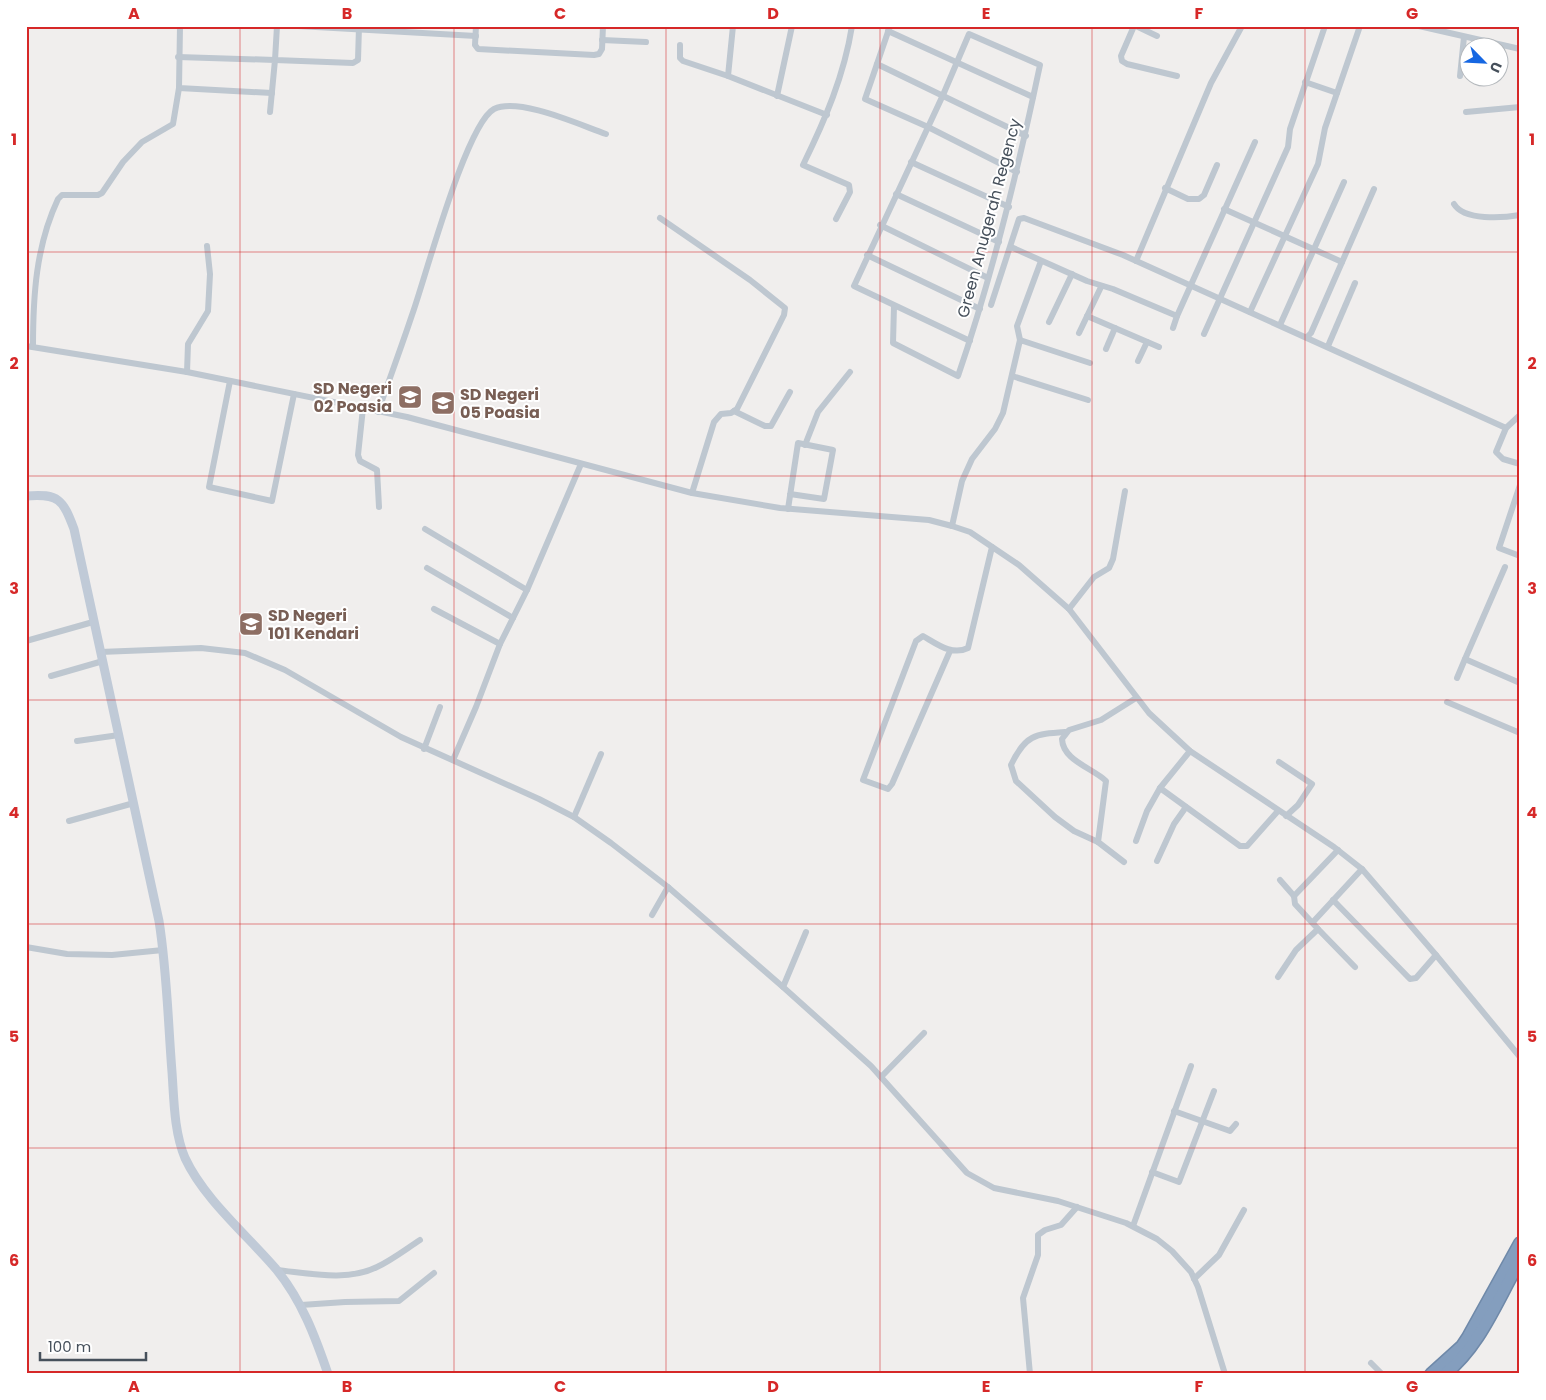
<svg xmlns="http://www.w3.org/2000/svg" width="1546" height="1400" viewBox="0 0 1546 1400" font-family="Poppins,sans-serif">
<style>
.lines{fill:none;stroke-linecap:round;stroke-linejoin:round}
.highway-casing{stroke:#6f89a9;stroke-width:14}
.street{stroke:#bec7d0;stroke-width:6}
.secondary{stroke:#c0cad7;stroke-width:9}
.highway{stroke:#849ebe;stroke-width:11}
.grid{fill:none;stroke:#d62828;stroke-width:1;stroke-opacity:0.55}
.labels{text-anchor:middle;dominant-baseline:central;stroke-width:4;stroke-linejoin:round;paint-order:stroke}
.street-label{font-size:16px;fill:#46505b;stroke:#fff}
.education-label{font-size:16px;font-weight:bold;fill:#785e54;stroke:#fff;text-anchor:start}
.neatline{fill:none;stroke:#d62828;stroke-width:2}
.grid-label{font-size:16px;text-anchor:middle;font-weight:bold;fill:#d62828}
</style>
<rect width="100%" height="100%" fill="#f0eeed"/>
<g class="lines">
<defs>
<g id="highway">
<polyline points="1431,1374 1462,1346 1468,1337 1520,1243"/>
<path d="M1445,1374C1481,1345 1497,1300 1520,1261"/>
</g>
</defs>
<!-- highway casing -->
<use href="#highway" class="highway-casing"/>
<!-- street -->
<g class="street">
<polyline points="180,26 179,88 272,93"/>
<polyline points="277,26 275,60 353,63 358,60 359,27"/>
<polyline points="298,26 476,36"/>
<polyline points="476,26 475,45 478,49 594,55 599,54 602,49 603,26"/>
<polyline points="733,26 728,76 827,115"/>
<polyline points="890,26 865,99 928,127 1017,172"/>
<polyline points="1134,26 1121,56 1122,61 1127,64 1177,76"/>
<polyline points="1136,26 1157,36"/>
<polyline points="1419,26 1520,49"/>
<polyline points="888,31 1033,97"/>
<polyline points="602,40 646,42"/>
<polyline points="680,45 680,58 683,61 728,76"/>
<polyline points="178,57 275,60 270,112"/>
<polyline points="877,64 1026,136"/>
<polyline points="1460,76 1464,37"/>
<polyline points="1305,82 1337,93"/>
<polyline points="777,96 792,26"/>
<polyline points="1466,112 1520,107"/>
<polyline points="911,162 1009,207"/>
<polyline points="1165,188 1188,199 1199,199 1204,195 1217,165"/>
<polyline points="896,194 999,242"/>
<path d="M1454,204C1464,221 1503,218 1520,215"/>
<polyline points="1224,209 1342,262"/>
<polyline points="660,218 750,280 785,308 784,315 737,409 731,413 721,414 714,422 692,493"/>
<path d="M836,219L850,192L849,185L803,165C825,120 844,76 852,26"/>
<polyline points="880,225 988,278"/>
<polyline points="1011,247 1087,281 1113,289 1177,316 1255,142"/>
<polyline points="867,255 980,309"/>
<polyline points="1136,261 1211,83 1242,26"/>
<polyline points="991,305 1019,219 1024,218 1123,255 1506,428"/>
<path d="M894,306L893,343L958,376C993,274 1018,170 1040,65L969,34L943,95L854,286L970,341"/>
<polyline points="1250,312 1318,164 1325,128 1360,26"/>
<polyline points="1087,316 1159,347"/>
<polyline points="1049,322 1072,274"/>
<polyline points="1280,325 1344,182"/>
<polyline points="1173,328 1177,316"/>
<polyline points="1079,333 1101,287"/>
<polyline points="1204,334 1288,147 1290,129 1325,26"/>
<polyline points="1307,337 1311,333 1374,189"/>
<polyline points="1020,340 1017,326 1041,261"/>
<polyline points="26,346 187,372 407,417 692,493 780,508 929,520 952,526 970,532 1019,565 1069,609 1149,713 1190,751 1334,847 1362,869 1436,955 1520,1057"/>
<polyline points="1328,346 1355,283"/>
<path d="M33,347C33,295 36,246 58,199L62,195H98L102,193L123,162L142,142L173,124L179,88"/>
<polyline points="1106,349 1115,328"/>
<polyline points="1138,361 1147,342"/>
<polyline points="187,372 188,344 208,311 210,274 207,246"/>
<polyline points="1012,376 1088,400"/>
<polyline points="230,381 209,487 272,501 294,394"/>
<polyline points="363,408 358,455 360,461 377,470 379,507"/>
<polyline points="734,411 765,426 771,426 790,392"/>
<path d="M378,412C389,380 401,348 412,315C425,279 466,124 494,109C519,97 580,125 606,134"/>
<polyline points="1520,415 1506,428 1496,452 1503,459 1520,464"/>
<polyline points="805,445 818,412 850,372"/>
<polyline points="1520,485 1499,548 1520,556"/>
<polyline points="788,509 798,443 833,450 824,499 790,494"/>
<polyline points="952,526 962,481 972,459 995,429 1003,413 1020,340 1090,363"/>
<polyline points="425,529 527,590"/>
<polyline points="1505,567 1465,659 1520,683"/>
<polyline points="427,568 513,618"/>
<polyline points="434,609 500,644"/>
<polyline points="1069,609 1094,577 1109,568 1113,559 1125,491"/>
<polyline points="26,641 93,622"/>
<path d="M950,651L892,784L888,789L863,780L916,641L923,636C937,644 952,656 968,648L992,547"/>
<polyline points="100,652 201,648 245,653 285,670 401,737 539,799 574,817 611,843 668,887 783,987 871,1066 967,1173 994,1188 1058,1201 1126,1223 1157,1239 1172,1251 1191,1272 1198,1287 1225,1374"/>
<polyline points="51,676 103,661"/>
<polyline points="1457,678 1465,659"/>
<polyline points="1447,702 1520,733"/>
<path d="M1065,732C1035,734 1025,735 1011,765L1016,781L1055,817L1074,831L1098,842"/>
<polyline points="77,741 119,735"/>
<polyline points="424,749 440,707"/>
<polyline points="1190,751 1160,788 1240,846 1247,846 1278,811"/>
<polyline points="453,760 476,707 500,644 527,590 581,464"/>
<polyline points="1279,762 1312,784 1298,805 1286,816"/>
<polyline points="574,817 601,754"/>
<polyline points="69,821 134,803"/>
<polyline points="1136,841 1147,811 1160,788"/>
<polyline points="1157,861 1174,824 1186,807"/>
<path d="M1124,862L1098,842L1106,781C1093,768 1063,761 1062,739L1069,730L1101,720L1136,698"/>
<polyline points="1280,880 1294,896 1338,850"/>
<polyline points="1333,900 1410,979 1416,978 1436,955"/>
<polyline points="652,915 668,887"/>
<polyline points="1313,922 1362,869"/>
<polyline points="1318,929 1355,967"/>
<polyline points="26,947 67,954 112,955 163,950"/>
<polyline points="1278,977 1296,950 1318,929 1295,904 1294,896"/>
<polyline points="783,987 806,932"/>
<polyline points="881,1077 924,1033"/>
<polyline points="1174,1111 1230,1131 1236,1124"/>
<polyline points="1152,1172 1179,1182 1214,1091"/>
<polyline points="1133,1226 1191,1066"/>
<path d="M276,1270C308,1273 347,1282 377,1267C392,1260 406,1249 420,1240"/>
<polyline points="1194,1279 1219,1255 1244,1210"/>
<polyline points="301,1305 345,1302 399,1301 434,1273"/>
<polyline points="1371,1363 1382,1374"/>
<polyline points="1030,1374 1023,1298 1038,1255 1038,1235 1045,1230 1061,1225 1077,1207"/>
</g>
<!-- secondary -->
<path class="secondary" d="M26,496C59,493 63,500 74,529L159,921C167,971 168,1022 172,1072C174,1100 174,1132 185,1158C204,1199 247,1235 276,1269C302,1301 315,1336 328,1374"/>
<!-- highway -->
<use href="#highway" class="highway"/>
</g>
<!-- grid -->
<path class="grid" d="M240,26V1374M454,26V1374M666,26V1374M880,26V1374M1092,26V1374M1305,26V1374M26,252H1520M26,476H1520M26,700H1520M26,924H1520M26,1148H1520"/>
<!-- icons -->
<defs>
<symbol id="school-square" viewBox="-11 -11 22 22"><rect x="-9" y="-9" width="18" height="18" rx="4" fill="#8d6e63" stroke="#fff"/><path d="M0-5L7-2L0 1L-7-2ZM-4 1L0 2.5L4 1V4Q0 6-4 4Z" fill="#fff"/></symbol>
</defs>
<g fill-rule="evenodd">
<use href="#school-square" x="396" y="383" width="28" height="28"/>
<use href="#school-square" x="429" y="389" width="28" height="28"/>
<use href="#school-square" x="237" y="610" width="28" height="28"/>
</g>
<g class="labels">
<!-- street labels -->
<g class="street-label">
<text transform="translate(989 218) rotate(-75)">Green Anugerah Regency</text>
</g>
<!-- education labels -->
<g class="education-label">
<text x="392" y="388" text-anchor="end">SD Negeri<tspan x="392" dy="18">02 Poasia</tspan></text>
<text x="460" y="394">SD Negeri<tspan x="460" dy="18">05 Poasia</tspan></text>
<text x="268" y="615">SD Negeri<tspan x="268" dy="18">101 Kendari</tspan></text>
</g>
</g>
<!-- border -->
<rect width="1546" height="1400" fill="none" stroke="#ffffff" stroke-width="55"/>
<!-- north arrow -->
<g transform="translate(1484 62) rotate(114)"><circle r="24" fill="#ffffff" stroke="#b5b9bd"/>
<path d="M0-4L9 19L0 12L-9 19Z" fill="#1667e2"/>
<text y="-8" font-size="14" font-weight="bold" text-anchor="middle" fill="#46505b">U</text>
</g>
<!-- scale -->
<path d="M40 1352v8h106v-8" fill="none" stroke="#46505b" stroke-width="2.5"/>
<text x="48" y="1352" font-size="15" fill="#46505b" stroke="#ffffff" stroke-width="4" paint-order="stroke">100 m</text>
<rect x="28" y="28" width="1490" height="1344" class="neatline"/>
<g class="grid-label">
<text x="134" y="19">A</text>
<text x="347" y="19">B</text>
<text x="560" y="19">C</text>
<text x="773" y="19">D</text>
<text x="986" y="19">E</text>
<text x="1199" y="19">F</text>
<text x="1412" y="19">G</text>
<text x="14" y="145">1</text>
<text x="1532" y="145">1</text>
<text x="14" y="369">2</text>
<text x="1532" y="369">2</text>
<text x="14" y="594">3</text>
<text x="1532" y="594">3</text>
<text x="14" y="818">4</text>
<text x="1532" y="818">4</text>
<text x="14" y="1042">5</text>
<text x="1532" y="1042">5</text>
<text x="14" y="1266">6</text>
<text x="1532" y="1266">6</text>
<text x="134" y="1392">A</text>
<text x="347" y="1392">B</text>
<text x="560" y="1392">C</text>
<text x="773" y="1392">D</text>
<text x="986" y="1392">E</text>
<text x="1199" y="1392">F</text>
<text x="1412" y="1392">G</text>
</g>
</svg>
